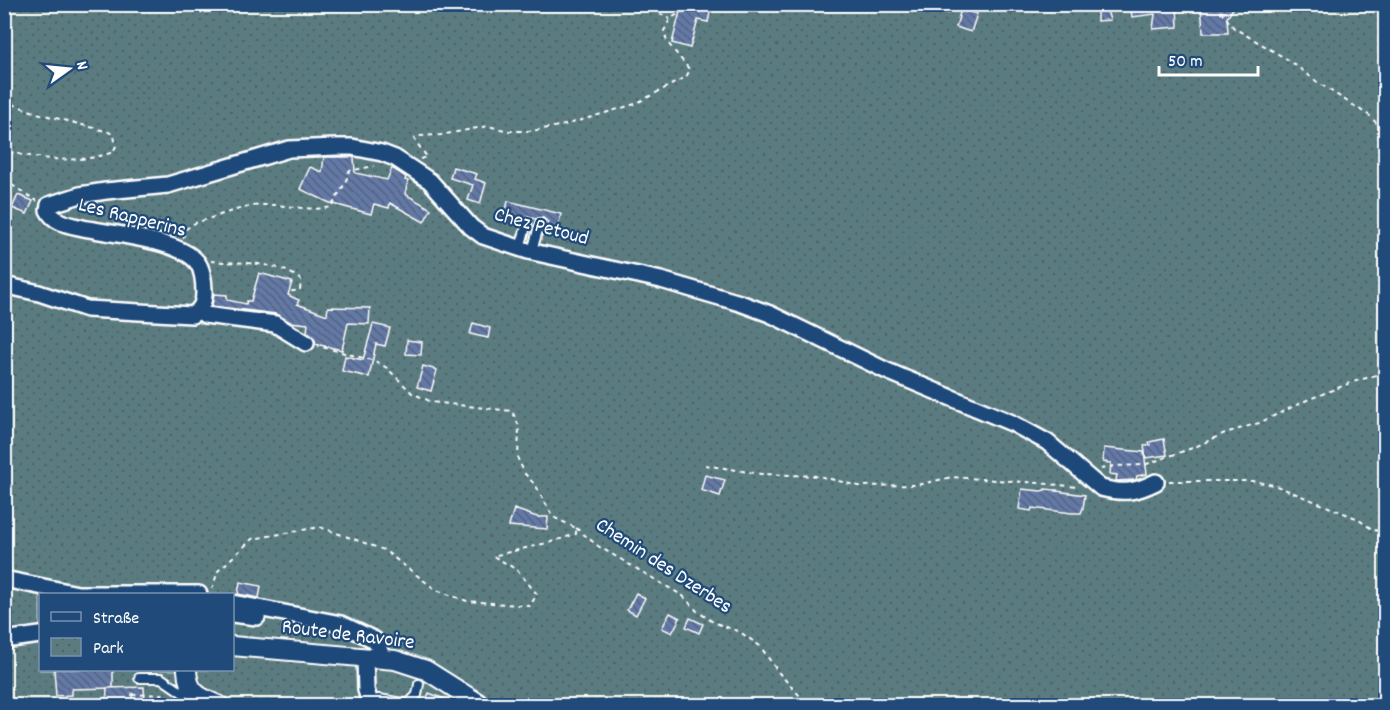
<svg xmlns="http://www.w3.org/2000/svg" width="1390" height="710" viewBox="0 0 1390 710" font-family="Dekko,sans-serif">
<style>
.park{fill:url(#park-dots);stroke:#acbdc0;stroke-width:1.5;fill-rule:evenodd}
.building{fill:url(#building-back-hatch);stroke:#fff;stroke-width:1.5}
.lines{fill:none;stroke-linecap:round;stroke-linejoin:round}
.service-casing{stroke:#fff;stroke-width:12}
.minor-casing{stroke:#fff;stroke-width:20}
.tertiary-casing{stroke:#fff;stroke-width:22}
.path{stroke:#fff;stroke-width:2;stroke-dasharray:4.5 4.5;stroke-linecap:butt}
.service{stroke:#1f4a7a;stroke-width:8}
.minor{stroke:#1f4a7a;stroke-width:15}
.tertiary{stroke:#1f4a7a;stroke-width:18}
.labels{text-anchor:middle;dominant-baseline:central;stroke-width:4.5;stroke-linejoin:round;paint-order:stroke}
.street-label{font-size:21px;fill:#fff;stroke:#1f4a7a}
</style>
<defs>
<pattern id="park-dots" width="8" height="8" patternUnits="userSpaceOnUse" patternTransform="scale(1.5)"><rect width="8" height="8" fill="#5a7b80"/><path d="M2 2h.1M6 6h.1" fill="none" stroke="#536466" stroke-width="1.8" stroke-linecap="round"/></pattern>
<pattern id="building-back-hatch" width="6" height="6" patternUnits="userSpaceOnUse" patternTransform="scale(1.5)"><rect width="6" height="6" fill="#6279a7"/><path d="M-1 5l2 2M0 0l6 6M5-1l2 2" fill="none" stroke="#57627a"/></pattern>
</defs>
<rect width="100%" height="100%" fill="#315686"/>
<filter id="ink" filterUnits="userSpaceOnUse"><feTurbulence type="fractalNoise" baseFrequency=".0167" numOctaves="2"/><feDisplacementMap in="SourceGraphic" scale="12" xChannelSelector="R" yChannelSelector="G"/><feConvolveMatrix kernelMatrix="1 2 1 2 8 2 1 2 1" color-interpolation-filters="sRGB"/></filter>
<g filter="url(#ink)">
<!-- park -->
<path class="park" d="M4,5H1385V705H5ZM40,594H232V670H40Z"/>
<!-- building -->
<g class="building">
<polygon points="682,4 698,4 711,8 708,22 698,20 690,48 672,43"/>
<polygon points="1097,4 1105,4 1110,20 1097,21"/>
<polygon points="1130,4 1177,4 1178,27 1153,29 1155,14 1132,17"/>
<polygon points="1201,4 1236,4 1227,18 1228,33 1203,33"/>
<polygon points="961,9 977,14 971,32 956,27"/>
<polygon points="324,157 354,157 355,173 387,180 392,168 406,177 405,180 408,181 405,194 431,209 424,222 390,203 389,208 374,204 371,214 330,203 300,189 310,167 322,172"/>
<polygon points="453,167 477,174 475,179 486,183 480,204 468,200 473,185 450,178"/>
<polygon points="18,195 33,201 27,214 12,208"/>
<polygon points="508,201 561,214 557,232 546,230 548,222 542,217 536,219 527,217 522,219 505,215"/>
<polygon points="259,273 292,282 288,295 299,300 297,304 327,315 328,307 370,308 369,324 348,323 342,350 316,344 314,338 307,332 308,324 290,322 276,314 212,306 214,294 227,295 227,300 246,304 247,301 251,301"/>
<polygon points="473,323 490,328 488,338 470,334"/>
<polygon points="373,324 390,328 385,346 376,344 369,377 342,371 345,356 363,360"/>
<polygon points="407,340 422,342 421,355 406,354"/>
<polygon points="423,366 437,370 431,391 417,387"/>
<polygon points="1164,439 1167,455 1146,458 1144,446 1150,445 1149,442"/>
<polygon points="1104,448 1144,452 1147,474 1137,476 1136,480 1134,480 1116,481 1117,475 1110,474 1111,463 1103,462"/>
<polygon points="705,475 725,480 720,496 701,490"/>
<polygon points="1022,489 1041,491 1045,490 1045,489 1057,490 1056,491 1085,495 1083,508 1081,513 1072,513 1032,508 1031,511 1019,509"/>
<polygon points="514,509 537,517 548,517 547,529 509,526"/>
<polygon points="240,582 261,586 259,598 238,594"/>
<polygon points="636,593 645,598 636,615 627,610"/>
<polygon points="670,613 680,618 672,633 662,628"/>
<polygon points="690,618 703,624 699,633 686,627"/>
<polygon points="54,669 113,669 113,688 72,689 72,695 56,696"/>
<polygon points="144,687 145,705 106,705 107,688"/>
<polygon points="429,693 459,705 424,705"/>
</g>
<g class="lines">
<defs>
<g id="service">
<polyline points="944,4 948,8"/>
<polyline points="520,248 527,223"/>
<polyline points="532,251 540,223"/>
<polyline points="139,678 161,678 183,693 192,692"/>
<polyline points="369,701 379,699 408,704 417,695 419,684"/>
</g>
<g id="minor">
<path d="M4,285L39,293L87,309L192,315C201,310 204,303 204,293C204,283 203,270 197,262C179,240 112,234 83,228C70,225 54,223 48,210L49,205L80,195L106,191L168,185L289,149L336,147H352L382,153L395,158L430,181L471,227L483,236L528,251L661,280L740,303L770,314L887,371L1012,423L1047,442L1101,488C1124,494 1136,492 1156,482"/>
<polyline points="199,310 205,315 275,324 306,343"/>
<polyline points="4,579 78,594 199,594"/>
<polyline points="232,603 341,624 375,640 380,651 381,658"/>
<polyline points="232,614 257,617"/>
<polyline points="4,640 40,635"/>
<polyline points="365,658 366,690 371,706"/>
</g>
<g id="tertiary">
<polyline points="232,646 395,660 426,670 483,706"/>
<path d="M187,670C188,694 200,697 220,706"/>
</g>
</defs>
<!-- service casing -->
<use href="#service" class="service-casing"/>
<!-- minor casing -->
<use href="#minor" class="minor-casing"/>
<!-- tertiary casing -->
<use href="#tertiary" class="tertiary-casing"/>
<!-- path -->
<g class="path">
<polyline points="644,4 670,19"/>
<polyline points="1215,4 1234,28 1290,61 1320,84 1370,116 1386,134"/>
<path d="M4,101L37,113L109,132L114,136L116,146L113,152C77,165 41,159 4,151"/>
<polyline points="420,159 427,157 414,139 419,136 441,135 488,126 509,131 531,131 565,125 635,104 686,77 690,70 667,42 664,31 670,19 681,12 684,4"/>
<polyline points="4,180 37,201"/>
<path d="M183,238L186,229L195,223C216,217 244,205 265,205C287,204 310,212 332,207C337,195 347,183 349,171L374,166"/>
<path d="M211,261C241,264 277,260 301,280L300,290L287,292"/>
<polyline points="705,465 761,474 819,476 858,486 917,485 952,477 1040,483 1077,487"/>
<polyline points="1101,469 1114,466 1144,465 1195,447 1225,433 1259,423 1307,400 1353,382 1386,372"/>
<polyline points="1169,481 1252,481 1274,485 1356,518 1372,529 1386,534"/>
<polyline points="576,528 598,546 683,596 697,611 713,622 740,632 760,646 779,673 809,706"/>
<polyline points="212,589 218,571 252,539 320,527 384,550 436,590 467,601 530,606 537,594 516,569 493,556 551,542 576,534 576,528 553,517 536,486 525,474 518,459 519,426 512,411 432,402 412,393 387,368 375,361 318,346"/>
<polyline points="132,695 166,694"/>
<polyline points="131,706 133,688"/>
</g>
<!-- service -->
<use href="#service" class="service"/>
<!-- minor -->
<use href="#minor" class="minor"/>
<!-- tertiary -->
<use href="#tertiary" class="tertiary"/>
</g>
</g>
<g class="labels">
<!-- street labels -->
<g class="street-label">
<text transform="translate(132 219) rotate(14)">Les Rapperins</text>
<text transform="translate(541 228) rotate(15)">Chez Petoud</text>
<text transform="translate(663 567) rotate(33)">Chemin des Dzerbes</text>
<text transform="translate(348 636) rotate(7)">Route de Ravoire</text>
</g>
</g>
<!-- margin -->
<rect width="1390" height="710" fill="none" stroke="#1f4a7a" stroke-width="24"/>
<rect x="12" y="12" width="1366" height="686" fill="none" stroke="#fff" stroke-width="2" filter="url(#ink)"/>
<!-- legend -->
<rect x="39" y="593" width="195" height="78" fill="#1f4a7a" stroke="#7992af" stroke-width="1.5"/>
<rect x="51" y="612" width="30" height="9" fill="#1f4a7a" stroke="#7992af" stroke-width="1.5"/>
<text x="93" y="623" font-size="18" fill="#ffffff">Straße</text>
<rect x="51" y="638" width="30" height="18" fill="url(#park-dots)" stroke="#7992af" stroke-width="1.5"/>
<text x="93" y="653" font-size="18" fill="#ffffff">Park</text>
<!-- north arrow -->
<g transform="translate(69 69) rotate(75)" stroke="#1f4a7a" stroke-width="4.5" paint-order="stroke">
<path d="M0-4.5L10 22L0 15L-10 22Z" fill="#ffffff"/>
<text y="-9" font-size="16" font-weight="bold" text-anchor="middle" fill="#ffffff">N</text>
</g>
<!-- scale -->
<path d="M1159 66v9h99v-9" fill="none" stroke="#ffffff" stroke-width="3"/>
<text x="1168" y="66" font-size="18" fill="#ffffff" stroke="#1f4a7a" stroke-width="4.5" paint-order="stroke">50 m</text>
</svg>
